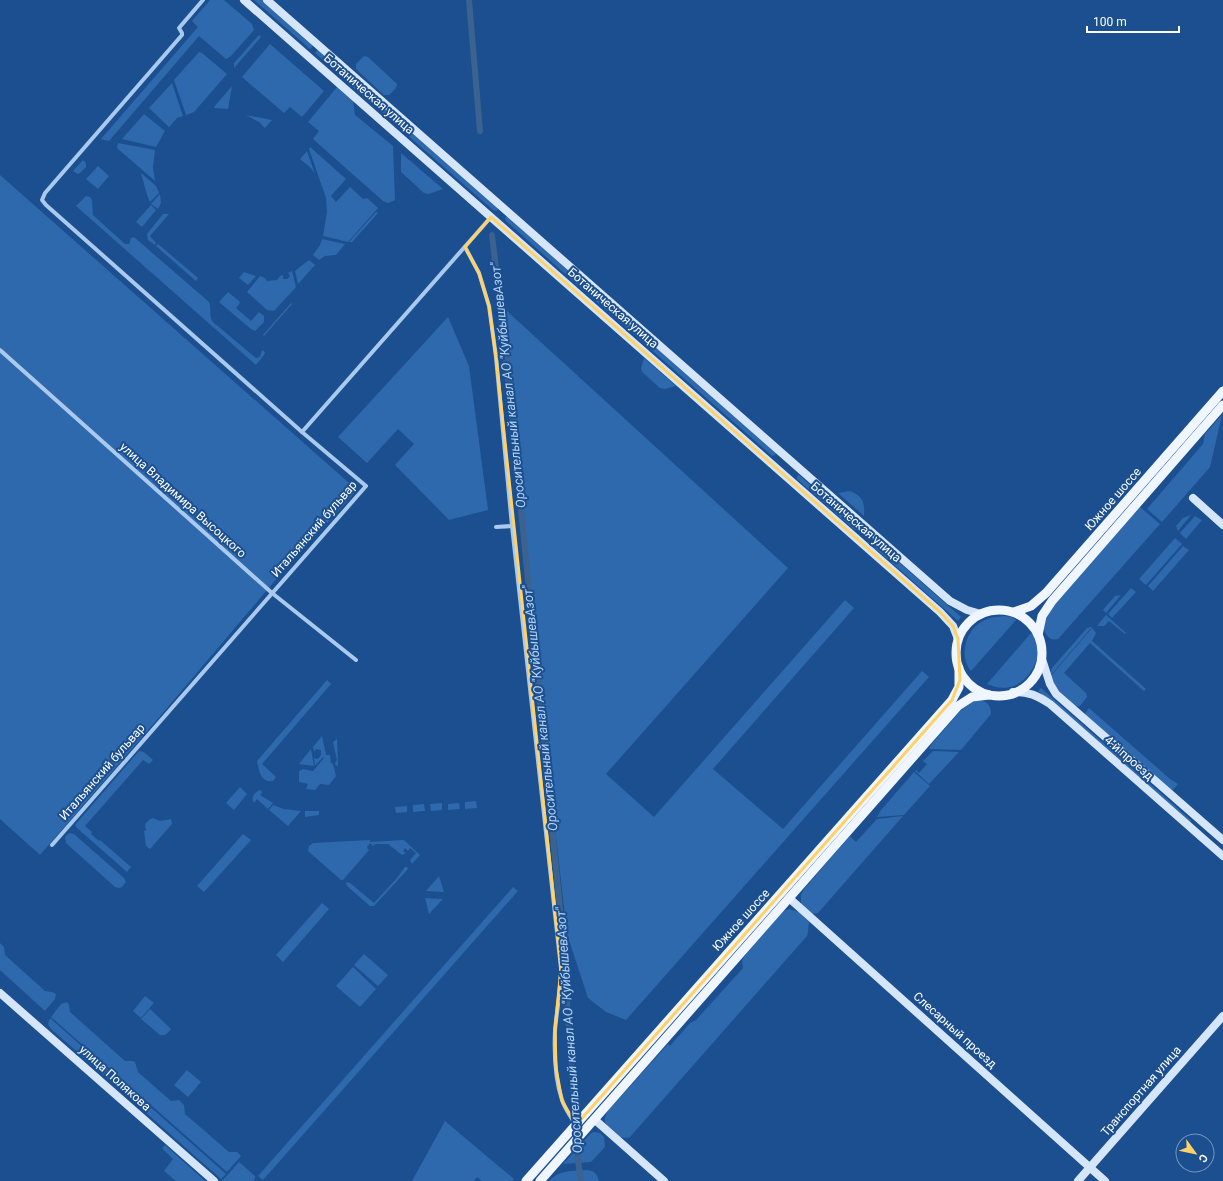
<svg xmlns="http://www.w3.org/2000/svg" width="1223" height="1181" viewBox="0 0 1223 1181" font-family="Roboto,sans-serif">
<style>
.green{fill:#2e69ad}
.lines{fill:none;stroke-linecap:round;stroke-linejoin:round}
.canal{stroke:#3c6290;stroke-width:6}
.street{stroke:#a9c9ee;stroke-width:4}
.secondary{stroke:#d6e6fa;stroke-width:8}
.primary{stroke:#f0f6ff;stroke-width:9}
.marked{fill:none;stroke:#ffd166;stroke-width:3;stroke-linejoin:round}
.labels{text-anchor:middle;dominant-baseline:central;stroke-width:4;stroke-linejoin:round;paint-order:stroke}
.street-label{font-size:12px;fill:#fff;stroke:#1b4f8f}
.water-label{font-size:13px;font-style:italic;fill:#b5d3f5;stroke:#1b4f8f}
</style>
<rect width="100%" height="100%" fill="#1b4f8f"/>
<!-- green -->
<g class="green">
<polygon points="210,0 224,0 252,24 254,30 231,56 226,59 199,36 109,141 104,140 101,139 198,27 192,21"/>
<polygon points="254,0 262,0 314,45 310,49"/>
<polygon points="259,35 261,37 234,68 234,63"/>
<polygon points="270,44 324,91 302,117 290,107 284,113 242,77"/>
<polygon points="318,49 338,67 338,70 334,70 315,53"/>
<polygon points="199,52 202,53 227,74 194,112 186,115 174,80"/>
<polygon points="364,56 368,57 397,84 396,88 389,95 384,95 356,69 356,64"/>
<polygon points="353,79 498,208 497,211 493,210 350,85 349,82"/>
<polygon points="172,83 183,116 177,118 169,127 149,108"/>
<polygon points="232,86 228,109 214,108 214,107"/>
<polygon points="337,87 353,101 355,115 393,146 395,200 388,203 383,201 313,139 319,131 308,122"/>
<polygon points="144,114 165,131 156,147 122,139"/>
<polygon points="246,115 272,120 265,128 259,122"/>
<polygon points="118,143 155,150 153,167 155,181 117,148"/>
<polygon points="310,147 346,179 331,196 336,202 350,187 363,199 367,198 378,208 348,242 323,236 327,212 326,198 309,149"/>
<polygon points="307,151 315,174 311,168 300,159"/>
<polygon points="401,153 443,189 429,194 424,193 401,172"/>
<polygon points="83,160 86,163 86,167 80,173 78,174 73,171"/>
<polygon points="98,166 109,176 98,189 86,179"/>
<polygon points="141,173 156,186 159,193 150,202 147,195"/>
<polygon points="0,175 357,490 273,583 162,714 40,855 0,819"/>
<polygon points="160,194 161,203 158,209 151,204"/>
<path d="M86,196L90,197L92,200L93,215L125,244H129L131,238L134,237L209,302C212,309 208,318 214,323L256,358L260,357L262,350L265,352L264,355L256,365L76,206Z"/>
<polygon points="151,205 156,210 142,227 136,222"/>
<polygon points="376,212 378,213 352,242 349,242"/>
<polygon points="163,214 169,214 150,236 156,243 155,245 148,240 147,234"/>
<polygon points="507,216 727,410 775,451 776,454 773,456 771,455 573,281 506,221 505,218"/>
<polygon points="322,239 345,244 336,255 325,256 319,260 313,255 320,245"/>
<polygon points="158,244 198,278 196,281 156,246"/>
<polygon points="309,260 315,265 298,284 295,271"/>
<polygon points="292,271 296,287 274,311 267,310 247,292 260,276 265,278 267,281 277,280 280,276 283,275 283,279 287,279 290,276 288,273"/>
<polygon points="244,272 256,276 248,285 239,278"/>
<polygon points="228,292 239,301 240,303 236,308 251,321 259,312 264,316 264,322 255,331 251,329 219,302"/>
<polygon points="496,301 788,568 606,774 654,817 845,600 854,608 713,769 783,829 922,671 929,677 626,1020 606,1012 588,998 567,934"/>
<polygon points="291,303 292,304 264,336 263,335"/>
<polygon points="448,317 469,366 488,510 449,520 395,465 414,444 398,429 367,463 338,437"/>
<polygon points="644,358 676,386 665,389 660,388 642,372 641,368"/>
<polygon points="1222,415 1210,467 1162,522 1147,509 1203,444 1205,434"/>
<polygon points="799,475 858,527 860,528 859,531 855,530 797,479 797,476"/>
<path d="M850,491C863,496 865,503 864,516L838,493Z"/>
<path d="M1140,507L1160,524L1058,639C1050,641 1046,636 1044,629L1046,613Z"/>
<polygon points="1191,515 1178,531 1176,526 1183,518"/>
<polygon points="1195,516 1202,520 1186,539 1180,533"/>
<polygon points="1175,538 1182,544 1146,585 1139,579"/>
<polygon points="874,542 877,543 961,617 958,621 874,547"/>
<polygon points="1183,546 1189,550 1153,591 1148,586"/>
<polygon points="1131,588 1136,592 1112,618 1108,614"/>
<polygon points="1121,595 1106,613 1103,610 1115,596"/>
<polygon points="1106,615 1126,633 1125,634 1109,621 1104,626 1097,626"/>
<path d="M1004,616L1011,617L1016,620L971,671C958,655 966,628 985,620C991,617 997,617 1004,616Z"/>
<polygon points="1090,627 1092,627 1050,676 1052,668 1087,628"/>
<polygon points="1092,628 1096,633 1092,641 1146,689 1144,691 1090,643 1064,673 1086,693 1087,697 1080,706 1075,707 1057,693 1050,677"/>
<path d="M1031,633C1033,635 1035,638 1036,641C1043,657 1030,679 1014,686C1005,689 995,688 987,684Z"/>
<path d="M327,680L331,684L262,764L276,777L273,781C261,783 259,771 257,761Z"/>
<polygon points="1041,688 1191,820 1191,824 1188,824 1038,691"/>
<path d="M975,700C985,700 991,703 991,714L961,750L929,749L931,745L961,710Z"/>
<polygon points="1089,708 1170,779 1178,784 1172,791 1084,715"/>
<polygon points="322,736 326,755 330,755 331,763 333,764 336,776 329,785 320,784 315,790 306,789 308,784 299,782 299,771 303,769 313,771 324,758 323,757 315,766 314,758 318,759 321,755 321,750 316,749 314,752 313,747"/>
<polygon points="337,739 338,765 336,766 335,763 337,760 333,742"/>
<polygon points="311,749 314,766 299,764"/>
<polygon points="139,751 144,752 153,760 149,764 143,760 85,826 92,832 91,834 99,841 100,840 131,867 127,872 77,828 75,825"/>
<polygon points="933,751 959,752 929,784 915,771 916,770 919,773 927,764 923,761"/>
<polygon points="914,772 930,786 904,815 877,817 881,810"/>
<polygon points="240,787 247,794 234,810 226,803"/>
<path d="M261,790L262,793L260,795L273,803L268,809L257,799L254,803L253,801C251,796 256,791 261,790Z"/>
<polygon points="476,801 477,808 465,809 465,802"/>
<polygon points="442,803 442,810 431,811 430,804"/>
<polygon points="459,803 460,809 448,810 448,804"/>
<polygon points="424,804 425,811 413,812 413,805"/>
<polygon points="273,805 284,809 301,811 288,826 269,810"/>
<polygon points="407,806 407,812 396,813 395,807"/>
<polygon points="305,811 319,811 319,815 305,817"/>
<polygon points="903,816 818,913 812,914 801,904 801,895 804,889 850,836 856,842 877,819"/>
<polygon points="153,818 160,821 171,819 172,824 150,849 146,846 144,831 146,830 145,824 150,819"/>
<polygon points="69,833 74,834 124,878 126,882 122,887 119,888 115,887 66,843 65,837"/>
<polygon points="243,834 251,840 204,892 197,886"/>
<polygon points="370,840 370,842 404,840 420,855 412,864 410,860 416,853 410,848 408,851 405,848 403,851 406,853 402,855 388,844 375,844 373,846 370,843 367,847 369,850 343,880 341,880 308,851 309,846 313,843"/>
<polygon points="405,867 407,867 408,869 374,906 370,906 347,886 346,882 350,883 374,903 397,878"/>
<polygon points="439,876 444,892 426,891"/>
<polygon points="513,887 518,891 263,1180 258,1176"/>
<polygon points="425,898 443,899 429,914"/>
<polygon points="322,903 329,909 283,962 276,955"/>
<path d="M789,909L799,912L809,922L808,932L807,936L630,1137C621,1141 606,1130 605,1122C604,1118 606,1115 607,1112L668,1044L670,1046L690,1023L696,1020L743,968L742,960L746,954L783,911Z"/>
<polygon points="0,943 4,947 5,955 45,991 52,992 56,994 55,999 45,1011 0,970"/>
<polygon points="364,954 388,975 378,986 354,965"/>
<polygon points="353,967 376,989 360,1007 336,986"/>
<polygon points="145,996 154,1003 141,1018 133,1011"/>
<polygon points="67,1002 69,1005 70,1012 125,1061 132,1061 135,1062 138,1072 171,1101 179,1100 184,1105 185,1114 229,1152 237,1152 241,1156 227,1172 51,1017 61,1004"/>
<path d="M150,1009L171,1029C168,1033 165,1036 160,1035L141,1019Z"/>
<polygon points="50,1018 226,1174 221,1179 50,1028 48,1024"/>
<polygon points="187,1070 201,1082 188,1097 174,1085"/>
<polygon points="445,1121 514,1179 512,1181 482,1181 477,1177 474,1181 412,1181"/>
<polygon points="594,1132 600,1133 604,1137 605,1147 591,1162 563,1164 591,1133"/>
<polygon points="165,1145 205,1181 176,1181 164,1171 173,1159 162,1148"/>
<polygon points="239,1162 255,1176 254,1181 222,1181"/>
<path d="M587,1170C594,1171 597,1173 599,1181H550C556,1170 576,1171 587,1170Z"/>
</g>
<g class="lines">
<!-- canal -->
<g class="canal">
<polyline points="469,0 480,131"/>
<polyline points="492,235 505,345 562,929 578,1161 581,1181"/>
</g>
<!-- street -->
<g class="street">
<polyline points="203,0 179,28 182,33 182,35 45,193 42,200 46,205 302,432"/>
<path d="M465,247L479,273L489,306L496,357L512,526L561,968C561,989 557,1009 555,1030C554,1052 555,1079 562,1100C565,1109 571,1117 576,1125"/>
<polyline points="0,350 272,593 356,660"/>
<polyline points="496,527 512,526"/>
<polyline points="52,845 366,486 302,432 491,217"/>
</g>
<!-- secondary -->
<g class="secondary">
<polyline points="244,0 940,612 953,626 958,639"/>
<polyline points="267,0 950,601 967,610 981,614"/>
<polyline points="1193,498 1223,525"/>
<polyline points="1042,659 1050,684 1056,694 1223,840"/>
<path d="M1013,692C1028,691 1038,696 1050,704L1223,856"/>
<polyline points="789,898 1105,1181"/>
<polyline points="0,993 214,1181"/>
<polyline points="594,1119 664,1181"/>
<polyline points="1078,1181 1223,1016"/>
</g>
<!-- primary -->
<g class="primary">
<circle cx="999" cy="653" r="43"/>
<polyline points="1014,612 1031,606 1046,593 1223,391"/>
<polyline points="1038,635 1042,616 1052,601 1223,405"/>
<polyline points="526,1181 952,700 959,687 959,668"/>
<polyline points="540,1181 958,706 972,697 989,695"/>
</g>
</g>
<!-- marked area -->
<path class="marked" d="M491,217L940,612L953,626L958,639L960,680L952,700L576,1125L562,1101L556,1068L555,1030L561,968L496,357L489,306L479,273L465,247Z"/>
<g class="labels">
<!-- street labels -->
<g class="street-label">
<text transform="translate(369 94) rotate(41)">Ботаническая улица</text>
<text transform="translate(613 308) rotate(41)">Ботаническая улица</text>
<text transform="translate(1113 499) rotate(-49)">Южное шоссе</text>
<text transform="translate(183 500) rotate(42)">улица Владимира Высоцкого</text>
<text transform="translate(856 522) rotate(41)">Ботаническая улица</text>
<text transform="translate(314 529) rotate(-49)">Итальянский бульвар</text>
<text transform="translate(1129 758) rotate(41)">4-й проезд</text>
<text transform="translate(102 772) rotate(-49)">Итальянский бульвар</text>
<text transform="translate(741 920) rotate(-48)">Южное шоссе</text>
<text transform="translate(955 1030) rotate(42)">Слесарный проезд</text>
<text transform="translate(115 1078) rotate(42)">улица Полякова</text>
<text transform="translate(1141 1091) rotate(-49)">Транспортная улица</text>
</g>
<!-- water labels -->
<g class="water-label">
<text transform="translate(508 385) rotate(-96)">Оросительный канал АО "КуйбышевАзот"</text>
<text transform="translate(540 708) rotate(-96)">Оросительный канал АО "КуйбышевАзот"</text>
<text transform="translate(569 1030) rotate(-94)">Оросительный канал АО "КуйбышевАзот"</text>
</g>
</g>
<!-- north arrow -->
<g transform="translate(1195 1153) rotate(123)"><circle r="19" fill="#1b4f8f" stroke="#7695bc"/>
<path d="M0-3L7 15L0 10L-7 15Z" fill="#ffd166"/>
<text y="-6" font-size="11" font-weight="bold" text-anchor="middle" fill="#ffffff">С</text>
</g>
<!-- scale -->
<path d="M1087 26v6h92v-6" fill="none" stroke="#ffffff" stroke-width="2"/>
<text x="1093" y="26" font-size="12" fill="#ffffff" stroke="#1b4f8f" stroke-width="3" paint-order="stroke">100 m</text>
</svg>
